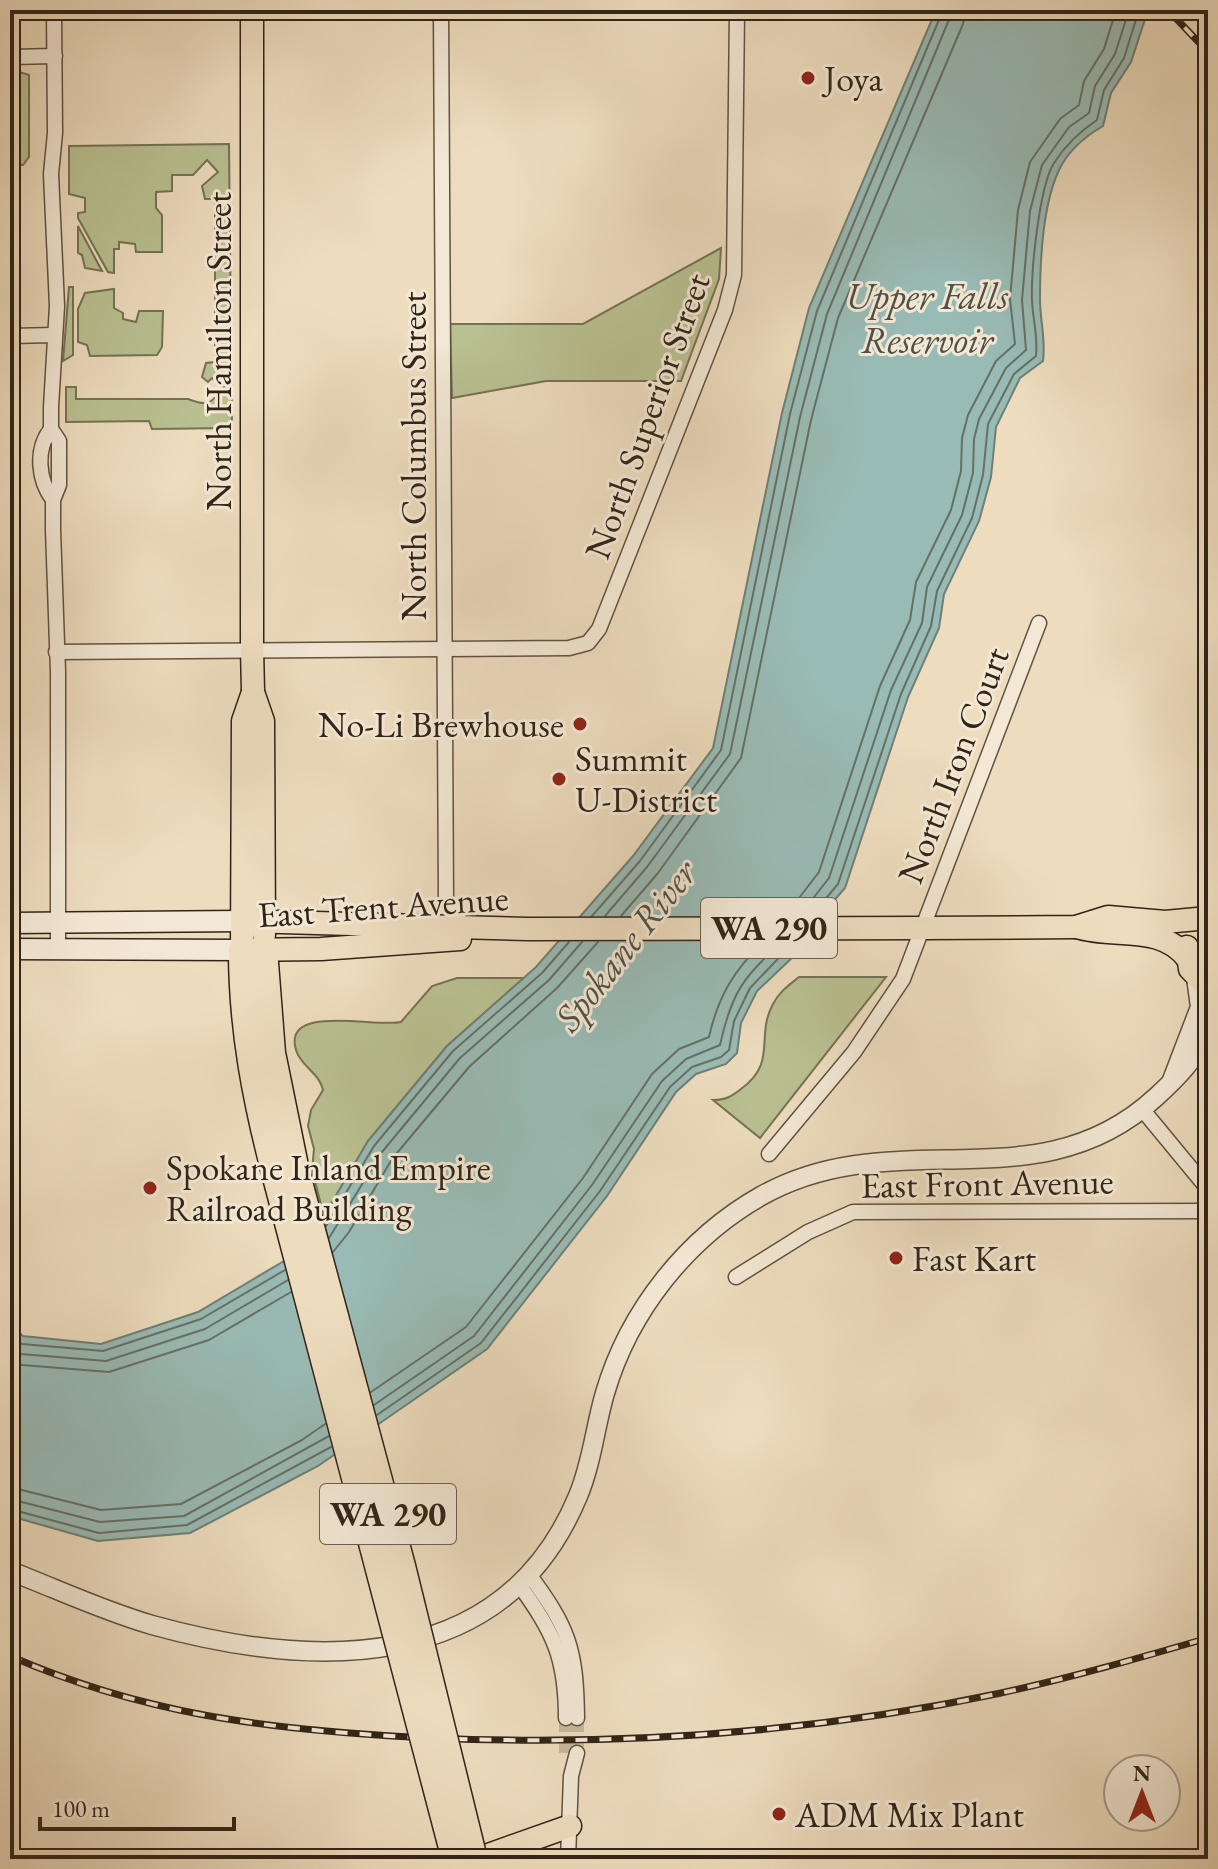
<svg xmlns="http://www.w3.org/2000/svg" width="1218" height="1869" viewBox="0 0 1218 1869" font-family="'EB Garamond',serif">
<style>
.green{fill:#b9c091;stroke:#757254;stroke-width:2}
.water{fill:#99bbb5;stroke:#6f7f76;stroke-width:2}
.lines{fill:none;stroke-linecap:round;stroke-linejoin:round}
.shore{stroke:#657066;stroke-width:2}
.minor-tunnel{stroke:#c7b79d;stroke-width:14;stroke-dasharray:14 7;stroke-linecap:butt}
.minor-casing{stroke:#605241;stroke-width:17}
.tertiary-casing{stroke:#605241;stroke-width:21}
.secondary-casing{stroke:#312417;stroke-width:23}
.primary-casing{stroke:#312417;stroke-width:25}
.motorway-casing{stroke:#312417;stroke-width:29}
.minor{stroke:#f3e8d5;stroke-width:14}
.tertiary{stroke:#f3e8d5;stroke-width:18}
.secondary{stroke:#f3e8d5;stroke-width:20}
.primary{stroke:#eddcbe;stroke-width:22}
.motorway{stroke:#eddcbe;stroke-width:26}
.rail-casing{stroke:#312417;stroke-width:7}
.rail{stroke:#f3e8d5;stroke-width:4;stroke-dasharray:12;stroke-linecap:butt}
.motorway-bridge-casing{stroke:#312417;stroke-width:29;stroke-linecap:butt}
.motorway-bridge{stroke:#eddcbe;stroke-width:26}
.poi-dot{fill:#8f2418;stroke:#f3e8d5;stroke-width:3}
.labels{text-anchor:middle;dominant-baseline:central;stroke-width:6;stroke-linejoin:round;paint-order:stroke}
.shield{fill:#f3e8d5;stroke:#6b5f50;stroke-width:2}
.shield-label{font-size:34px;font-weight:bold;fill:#312417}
.poi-label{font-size:36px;fill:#312417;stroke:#f3e8d5;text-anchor:start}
.street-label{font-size:36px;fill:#312417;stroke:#f3e8d5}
.water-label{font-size:38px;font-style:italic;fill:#505146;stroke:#f3e8d5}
</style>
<rect width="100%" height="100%" fill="#eddcbe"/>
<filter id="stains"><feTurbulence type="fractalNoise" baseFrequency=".0025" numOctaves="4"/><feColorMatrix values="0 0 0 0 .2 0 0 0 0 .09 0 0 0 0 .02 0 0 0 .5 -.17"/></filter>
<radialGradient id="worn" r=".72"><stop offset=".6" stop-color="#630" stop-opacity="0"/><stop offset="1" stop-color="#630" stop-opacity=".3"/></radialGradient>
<!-- green -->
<g class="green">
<polygon points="10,69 29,75 29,157 23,165 10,165"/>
<path d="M229,144L232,428L152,429L149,421L66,422V387H76V399H188C208,407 211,404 224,387L212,378L208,382L202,377L206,363L215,362V199H205L202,186L218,172L207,160L193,175H172V191L156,192V208L162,215V252H136L135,244L119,242V249H114V273L108,272L78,218V213L85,212V198L69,194V146Z"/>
<polygon points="78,226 102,271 85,268 82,255 78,253"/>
<polygon points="721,248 719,279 681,381 546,381 452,398 450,324 583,324"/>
<polygon points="69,287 73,287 73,355 63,361"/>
<polygon points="114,289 114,308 123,313 123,319 136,322 139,311 163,311 162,347 157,355 90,356 87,345 78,342 78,309 85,293"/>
<polygon points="10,661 14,662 15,818 10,823"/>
<path d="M799,977H886L760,1138L713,1100C725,1100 731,1097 741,1089C778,1062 755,1037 773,1004C779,992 789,985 799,977Z"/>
<path d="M457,978H524L447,1046L368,1141L324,1216L312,1170L314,1149L308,1126L311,1110L323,1090C319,1072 301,1067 296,1050C282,1003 377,1028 401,1022L432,986Z"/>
</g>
<!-- water -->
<path class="water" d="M936,10H1148L1131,62L1111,93L1103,126C1086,136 1068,151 1059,170C1042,206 1040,260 1040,299C1040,321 1046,339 1043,361L1020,378L996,427L991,477L979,521L944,594L939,628L908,697L845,888L824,912L796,954L757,991L741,1023L737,1053L726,1064L696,1074L676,1092L607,1196L487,1349L318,1466L190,1533L98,1541L10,1516V1324L23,1336L101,1344L198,1312L289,1258L324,1216L368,1141L447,1046L536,967L633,856L713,748L782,413L809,308Z"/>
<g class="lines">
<!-- shore -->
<g class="shore">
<polyline points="786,915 819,872 880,686 910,620 916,582 951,510 961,471 962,438 968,415 996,361 1015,344 1010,299 1018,210 1030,162 1060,119 1079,105 1084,81 1104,49 1116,10"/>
<polyline points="800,915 829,878 891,690 922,623 927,587 962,515 973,473 974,439 979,419 1006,368 1026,350 1022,300 1030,211 1042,165 1069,127 1089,113 1095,86 1115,54 1129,10"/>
<path d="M812,915L838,884L901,694L931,626L937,591L972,518L983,475L988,424L1014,374L1036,356C1038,337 1033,320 1032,301C1031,271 1039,187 1054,163C1066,144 1079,132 1097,120L1104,90L1124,58L1139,10"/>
<polyline points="592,916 640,861 721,750 790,414 817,311 943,10"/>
<polyline points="605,916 647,867 730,754 800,417 827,314 953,10"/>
<polyline points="621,916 658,873 741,758 811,420 838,318 963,24 965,10"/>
<polyline points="326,1226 374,1146 453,1051 542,973 569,942"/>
<polyline points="329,1238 382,1152 460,1058 549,980 582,942"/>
<polyline points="333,1252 349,1232 392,1159 469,1067 557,988 598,942"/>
<polyline points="10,1335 22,1344 103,1351 201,1319 285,1270"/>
<polyline points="10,1349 21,1354 106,1361 205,1329 288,1280"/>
<polyline points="10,1364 109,1372 209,1340 291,1292"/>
<path d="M371,1392L466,1327L583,1178L652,1074L679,1049L709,1037C718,997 734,969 765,941"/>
<path d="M374,1405L474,1336L592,1185L662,1081L686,1059L720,1045C732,991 743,978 783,941"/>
<polyline points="377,1415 481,1343 600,1191 670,1087 692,1067 721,1057 729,1050 734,1021 750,988 795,941"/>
<polyline points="10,1487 101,1510 181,1504 302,1440 325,1424"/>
<polyline points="10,1499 100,1522 184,1516 329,1436"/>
<polyline points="10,1509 99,1533 187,1525 331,1447"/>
</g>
<!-- minor-tunnel -->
<g class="minor-tunnel">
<polyline points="566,1718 566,1753"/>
<polyline points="577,1753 577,1718"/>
</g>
<defs>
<g id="minor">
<polyline points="54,10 55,133 51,174 57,306 51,407 51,429 59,441 59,485 53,500 53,530 58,672 58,950"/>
<polyline points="441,10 446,901 464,927"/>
<polyline points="10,57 55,56"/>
<polyline points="10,336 54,335"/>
<path d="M51,429C35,449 38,480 53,500"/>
<polyline points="56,652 569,648 588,643 599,629 725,310 734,275 737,10"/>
<polyline points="1142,1109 1208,1189"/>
<polyline points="769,1154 854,1052 903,979 1039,623"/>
<polyline points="736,1277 808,1232 853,1212 1208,1211"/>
<path d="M528,1573C569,1628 576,1648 577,1718"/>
<path d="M518,1583C553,1632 566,1656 566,1718"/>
<polyline points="568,1859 571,1776 577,1753"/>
</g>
<g id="tertiary">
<polyline points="1172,1080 1200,1007 1196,977"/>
<path d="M10,1571C57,1589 103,1611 152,1625C311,1669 503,1677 578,1496C592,1463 595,1427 605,1393C629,1311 687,1238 761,1196C895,1120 1037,1207 1156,1097C1179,1076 1194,1060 1208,1033"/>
</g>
<g id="secondary">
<polyline points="10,923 242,921"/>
<polyline points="10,949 242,950"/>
</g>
<g id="primary">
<polyline points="252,10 252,648 253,692 263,721 264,935"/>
<polyline points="253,692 243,721 242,950 321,949 460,939"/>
<polyline points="242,921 528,929 923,928 1076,927 1108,917 1165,922 1208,918"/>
<path d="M1077,927C1115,939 1161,923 1188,959"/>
<polyline points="1187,947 1190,969 1208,987"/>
<polyline points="477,1859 570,1826"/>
</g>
<g id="motorway">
<path d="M242,950C242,1029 256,1101 276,1177"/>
<polyline points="264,950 272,1053 296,1171"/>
</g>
</defs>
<!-- minor casing -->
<use href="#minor" class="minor-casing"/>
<!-- tertiary casing -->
<use href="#tertiary" class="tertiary-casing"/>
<!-- secondary casing -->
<use href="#secondary" class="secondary-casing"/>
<!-- primary casing -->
<use href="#primary" class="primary-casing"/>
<!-- motorway casing -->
<use href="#motorway" class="motorway-casing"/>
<!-- minor -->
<use href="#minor" class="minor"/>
<!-- tertiary -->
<use href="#tertiary" class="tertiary"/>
<!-- secondary -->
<use href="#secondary" class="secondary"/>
<!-- primary -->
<use href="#primary" class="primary"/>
<!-- motorway -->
<use href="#motorway" class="motorway"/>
<defs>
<g id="rail">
<polyline points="1168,10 1208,52"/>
<path d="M10,1656C143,1714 265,1729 410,1737C607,1747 807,1734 1001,1693C1070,1678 1139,1658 1208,1638"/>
</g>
</defs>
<!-- rail casing -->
<use href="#rail" class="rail-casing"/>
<!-- rail -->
<use href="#rail" class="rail"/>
<defs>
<g id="motorway-bridge">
<polyline points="296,1171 402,1566 474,1859"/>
<polyline points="276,1177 455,1859"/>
</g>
</defs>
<!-- motorway-bridge casing -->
<use href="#motorway-bridge" class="motorway-bridge-casing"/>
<!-- motorway-bridge -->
<use href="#motorway-bridge" class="motorway-bridge"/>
</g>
<!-- markers -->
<g class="poi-dot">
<circle cx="808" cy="78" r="8"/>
<circle cx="580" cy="724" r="8"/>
<circle cx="559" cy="779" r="8"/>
<circle cx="150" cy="1188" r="8"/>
<circle cx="896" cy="1258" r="8"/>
<circle cx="779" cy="1814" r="8"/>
</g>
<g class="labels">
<!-- shield labels -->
<g class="shield">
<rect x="701" y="898" width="136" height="60" rx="6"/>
<rect x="320" y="1484" width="136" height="60" rx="6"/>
</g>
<g class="shield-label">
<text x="769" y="928">WA 290</text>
<text x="388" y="1514">WA 290</text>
</g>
<!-- poi labels -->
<g class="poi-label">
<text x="824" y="78">Joya</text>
<text x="564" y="724" text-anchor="end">No-Li Brewhouse</text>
<text x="575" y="758">Summit<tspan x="575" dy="41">U-District</tspan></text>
<text x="166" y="1167">Spokane Inland Empire<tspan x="166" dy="41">Railroad Building</tspan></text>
<text x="912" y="1258">Fast Kart</text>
<text x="795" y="1814">ADM Mix Plant</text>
</g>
<!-- street labels -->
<g class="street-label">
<text transform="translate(218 351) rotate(-90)">North Hamilton Street</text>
<text transform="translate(647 416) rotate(-70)">North Superior Street</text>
<text transform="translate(413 456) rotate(-90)">North Columbus Street</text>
<text transform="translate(953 765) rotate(-69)">North Iron Court</text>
<text transform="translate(383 906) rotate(-4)">East Trent Avenue</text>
<text transform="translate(987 1183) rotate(-1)">East Front Avenue</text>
</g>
<!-- water labels -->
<g class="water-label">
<text x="927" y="295">Upper Falls<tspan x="927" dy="44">Reservoir</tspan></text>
<text transform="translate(625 945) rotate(-52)">Spokane River</text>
</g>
</g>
<!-- margin -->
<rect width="1218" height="1869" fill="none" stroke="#eddcbe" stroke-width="40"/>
<rect x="12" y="12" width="1194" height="1845" fill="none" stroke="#312417" stroke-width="4"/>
<rect x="20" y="20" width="1178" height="1829" fill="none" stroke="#312417" stroke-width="2"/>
<!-- north arrow -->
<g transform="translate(1142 1793)"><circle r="38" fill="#f3e8d5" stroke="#a59a89" stroke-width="2"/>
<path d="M0-6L14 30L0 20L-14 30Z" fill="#8f2418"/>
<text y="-12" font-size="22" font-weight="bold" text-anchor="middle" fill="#312417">N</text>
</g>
<!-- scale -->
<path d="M40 1817v12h194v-12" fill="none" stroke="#312417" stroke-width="4"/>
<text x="52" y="1817" font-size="24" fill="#312417" stroke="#f3e8d5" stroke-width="6" paint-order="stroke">100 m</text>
<rect width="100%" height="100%" filter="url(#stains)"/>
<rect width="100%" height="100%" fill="url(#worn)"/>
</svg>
